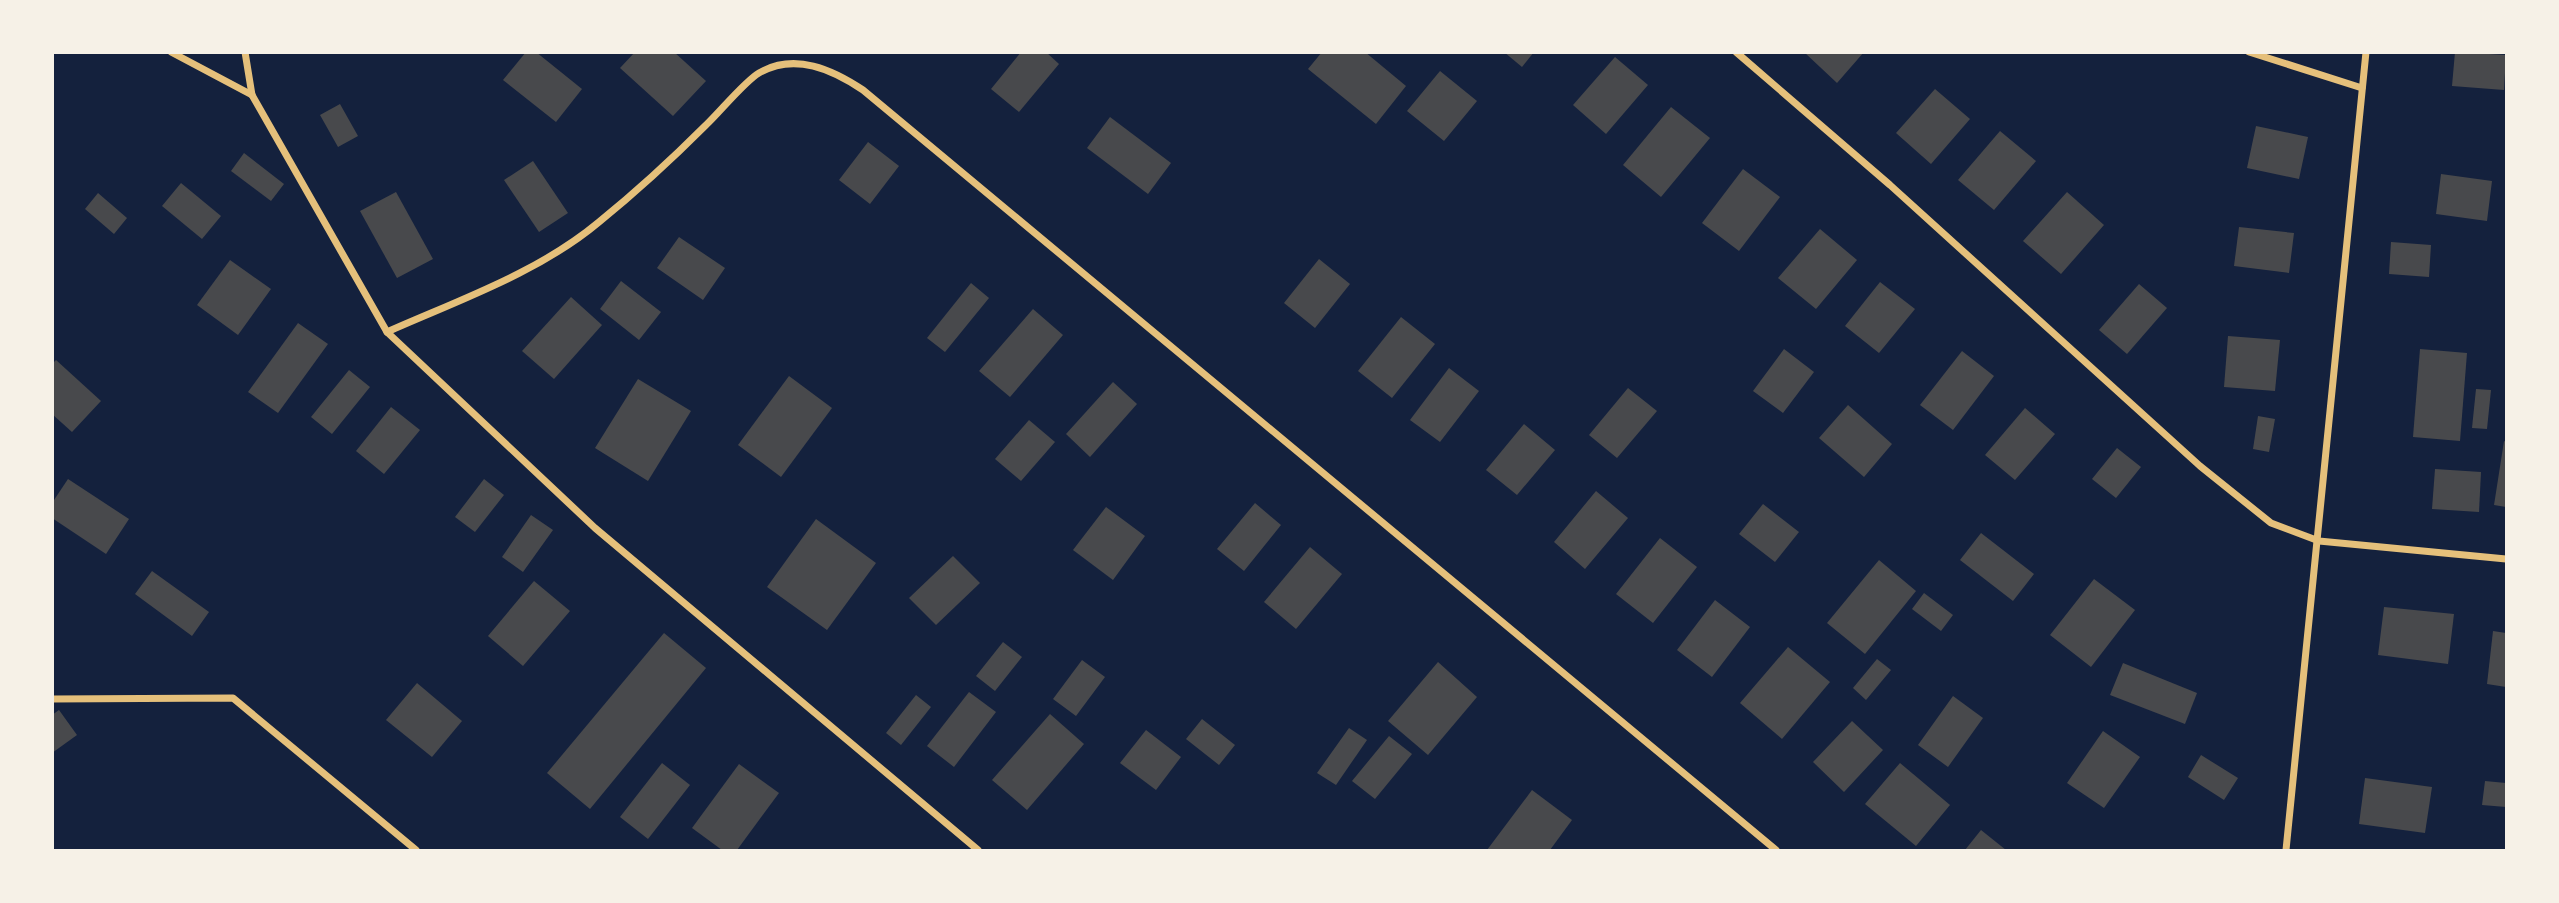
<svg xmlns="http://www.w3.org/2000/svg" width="2559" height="903" viewBox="0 0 2559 903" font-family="'Crimson Pro',serif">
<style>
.building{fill:#48494c}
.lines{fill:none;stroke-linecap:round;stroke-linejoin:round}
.minor{stroke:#e5c07b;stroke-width:7}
</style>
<rect width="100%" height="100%" fill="#14213d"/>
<!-- building -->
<g class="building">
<polygon points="526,52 536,52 582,89 556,122 503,80"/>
<polygon points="635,52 674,52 706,81 673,116 620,68"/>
<polygon points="1021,52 1046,52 1059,64 1019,112 991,89"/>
<polygon points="1322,52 1365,52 1406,86 1376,124 1308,69"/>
<polygon points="1504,52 1534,52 1522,67"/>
<polygon points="1804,52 1864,52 1837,83"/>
<polygon points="2455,52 2506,55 2504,90 2452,86"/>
<polygon points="1615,57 1648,85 1606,134 1573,105"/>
<polygon points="1440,71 1477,101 1444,141 1407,111"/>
<polygon points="1935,89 1970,119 1931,164 1896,133"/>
<polygon points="340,104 358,136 338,147 320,115"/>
<polygon points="1671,107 1710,138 1661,197 1623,165"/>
<polygon points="1110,117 1171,163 1148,194 1087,148"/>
<polygon points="2256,126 2308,137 2299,179 2247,168"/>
<polygon points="2000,131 2036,161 1994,210 1958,180"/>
<polygon points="868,142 899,166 870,204 839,180"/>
<polygon points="244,153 284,184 271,201 231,171"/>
<polygon points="533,161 568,213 539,232 504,180"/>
<polygon points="1743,169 1780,197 1739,251 1702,223"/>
<polygon points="2441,174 2492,181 2487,221 2436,214"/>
<polygon points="181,183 221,216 202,239 162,206"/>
<polygon points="396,192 433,259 397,278 360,211"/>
<polygon points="2067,192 2104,225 2061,274 2023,241"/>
<polygon points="98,193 127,218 114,234 85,209"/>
<polygon points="2239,227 2294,233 2289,273 2234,266"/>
<polygon points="1820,229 1857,260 1816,309 1778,278"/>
<polygon points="679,237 725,268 703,300 657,268"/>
<polygon points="2391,242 2431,245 2429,277 2389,274"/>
<polygon points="1319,259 1350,284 1315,328 1284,303"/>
<polygon points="230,260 271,289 238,335 197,305"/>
<polygon points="621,281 661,312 639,340 600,309"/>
<polygon points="1880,282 1915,309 1879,353 1845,326"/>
<polygon points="971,283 989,298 945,352 927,338"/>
<polygon points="2139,284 2167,308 2127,354 2099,330"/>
<polygon points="571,297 602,325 554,379 522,351"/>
<polygon points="1033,309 1063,335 1010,397 979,371"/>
<polygon points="1401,317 1435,344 1392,398 1358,371"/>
<polygon points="298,323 328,344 278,413 248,392"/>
<polygon points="2228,336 2280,340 2275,391 2224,387"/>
<polygon points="1784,349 1814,372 1783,413 1753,391"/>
<polygon points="2420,349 2467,353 2460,441 2413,437"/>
<polygon points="1962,351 1994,376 1953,430 1920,405"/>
<polygon points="56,360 101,401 72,432 52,414 52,364"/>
<polygon points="1449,368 1479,391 1440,442 1410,420"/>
<polygon points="349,370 370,387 332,434 311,417"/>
<polygon points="789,376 832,408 781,477 738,445"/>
<polygon points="638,379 691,411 648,481 595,448"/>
<polygon points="1113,382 1137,404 1090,457 1066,434"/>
<polygon points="1628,388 1657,411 1617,458 1589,435"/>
<polygon points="2476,389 2491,390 2487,429 2472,428"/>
<polygon points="1848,405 1892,444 1864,477 1819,438"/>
<polygon points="391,407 420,430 384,474 356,451"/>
<polygon points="2025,408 2055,434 2015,480 1985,455"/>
<polygon points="2258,416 2275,419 2269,452 2253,449"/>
<polygon points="1029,420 1055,442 1021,481 995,459"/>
<polygon points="1524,424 1555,450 1517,495 1486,470"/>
<polygon points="2504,441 2506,442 2506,507 2494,505"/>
<polygon points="2117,448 2141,467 2116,498 2092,479"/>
<polygon points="2435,469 2481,472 2479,512 2432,509"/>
<polygon points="68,479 129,519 106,554 52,518 52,503"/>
<polygon points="484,479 504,495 475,532 455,517"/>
<polygon points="1596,491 1628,518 1585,569 1554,542"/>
<polygon points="1255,503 1281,525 1244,571 1217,549"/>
<polygon points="1763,504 1799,532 1775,562 1739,534"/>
<polygon points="1106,507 1145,536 1113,580 1073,550"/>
<polygon points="531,515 553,530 523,572 502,557"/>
<polygon points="816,519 876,563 827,630 767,587"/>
<polygon points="1981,533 2034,574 2013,601 1960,560"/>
<polygon points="1660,538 1697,567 1653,623 1616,594"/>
<polygon points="1310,547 1342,574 1296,629 1264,602"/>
<polygon points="953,556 980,583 936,625 909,598"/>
<polygon points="1879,560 1916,591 1865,654 1827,623"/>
<polygon points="152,571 209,612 192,636 135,594"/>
<polygon points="2094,579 2135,610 2091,667 2050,635"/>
<polygon points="534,581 570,611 523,666 488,636"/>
<polygon points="1924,593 1953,615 1941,631 1912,609"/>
<polygon points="1715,600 1750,627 1712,677 1677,650"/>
<polygon points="2384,607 2454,614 2448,664 2378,655"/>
<polygon points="2493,631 2506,633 2506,687 2487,684"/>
<polygon points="664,633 706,668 590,809 547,773"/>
<polygon points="1003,642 1022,657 995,691 976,676"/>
<polygon points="1788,647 1830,682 1782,739 1740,703"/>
<polygon points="1877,659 1891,670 1866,700 1853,688"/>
<polygon points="1082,660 1105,677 1076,716 1053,699"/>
<polygon points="1438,662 1477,697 1428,755 1388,721"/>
<polygon points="2123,663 2197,693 2185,724 2110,695"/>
<polygon points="417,683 462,721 432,757 386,720"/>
<polygon points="969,692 996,712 954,767 927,746"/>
<polygon points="916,695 931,707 901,745 886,733"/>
<polygon points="1953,696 1983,718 1948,767 1918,745"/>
<polygon points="59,710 77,735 52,753 52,715"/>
<polygon points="1050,714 1084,744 1027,810 992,780"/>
<polygon points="1202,719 1235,745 1219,765 1186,739"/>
<polygon points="1852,721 1883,750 1844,792 1813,762"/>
<polygon points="1349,728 1367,740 1336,785 1317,773"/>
<polygon points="1146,730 1181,757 1156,790 1120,763"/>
<polygon points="2103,731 2140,757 2104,808 2067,783"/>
<polygon points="1389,736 1412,754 1375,799 1352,781"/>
<polygon points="2201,755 2238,778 2224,800 2188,777"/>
<polygon points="662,763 690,785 648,839 620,817"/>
<polygon points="1900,763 1950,805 1916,846 1865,804"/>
<polygon points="739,764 779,793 737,850 722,850 692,828"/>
<polygon points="2365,778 2432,787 2425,833 2359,824"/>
<polygon points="2485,781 2506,783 2506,807 2482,805"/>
<polygon points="1532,790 1572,820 1550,850 1487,850"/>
<polygon points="1981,830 2006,850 1965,850"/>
</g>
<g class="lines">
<!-- minor -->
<g class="minor">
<polyline points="171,52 252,95"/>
<polyline points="245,52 252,95 387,332 595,528 978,850"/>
<polyline points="1736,52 1890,185 2200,466 2271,523 2319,541 2506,559"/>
<polyline points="2249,52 2362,88"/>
<path d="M387,332C459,300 538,273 599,222C636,192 672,159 706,125C719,113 745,81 759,73C795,52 833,70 863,90L1776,850"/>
<polyline points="52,699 233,698 416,850"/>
<polyline points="2286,850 2366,52"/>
</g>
</g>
<!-- border -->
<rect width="2559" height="903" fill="none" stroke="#f6f1e7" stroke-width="108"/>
</svg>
